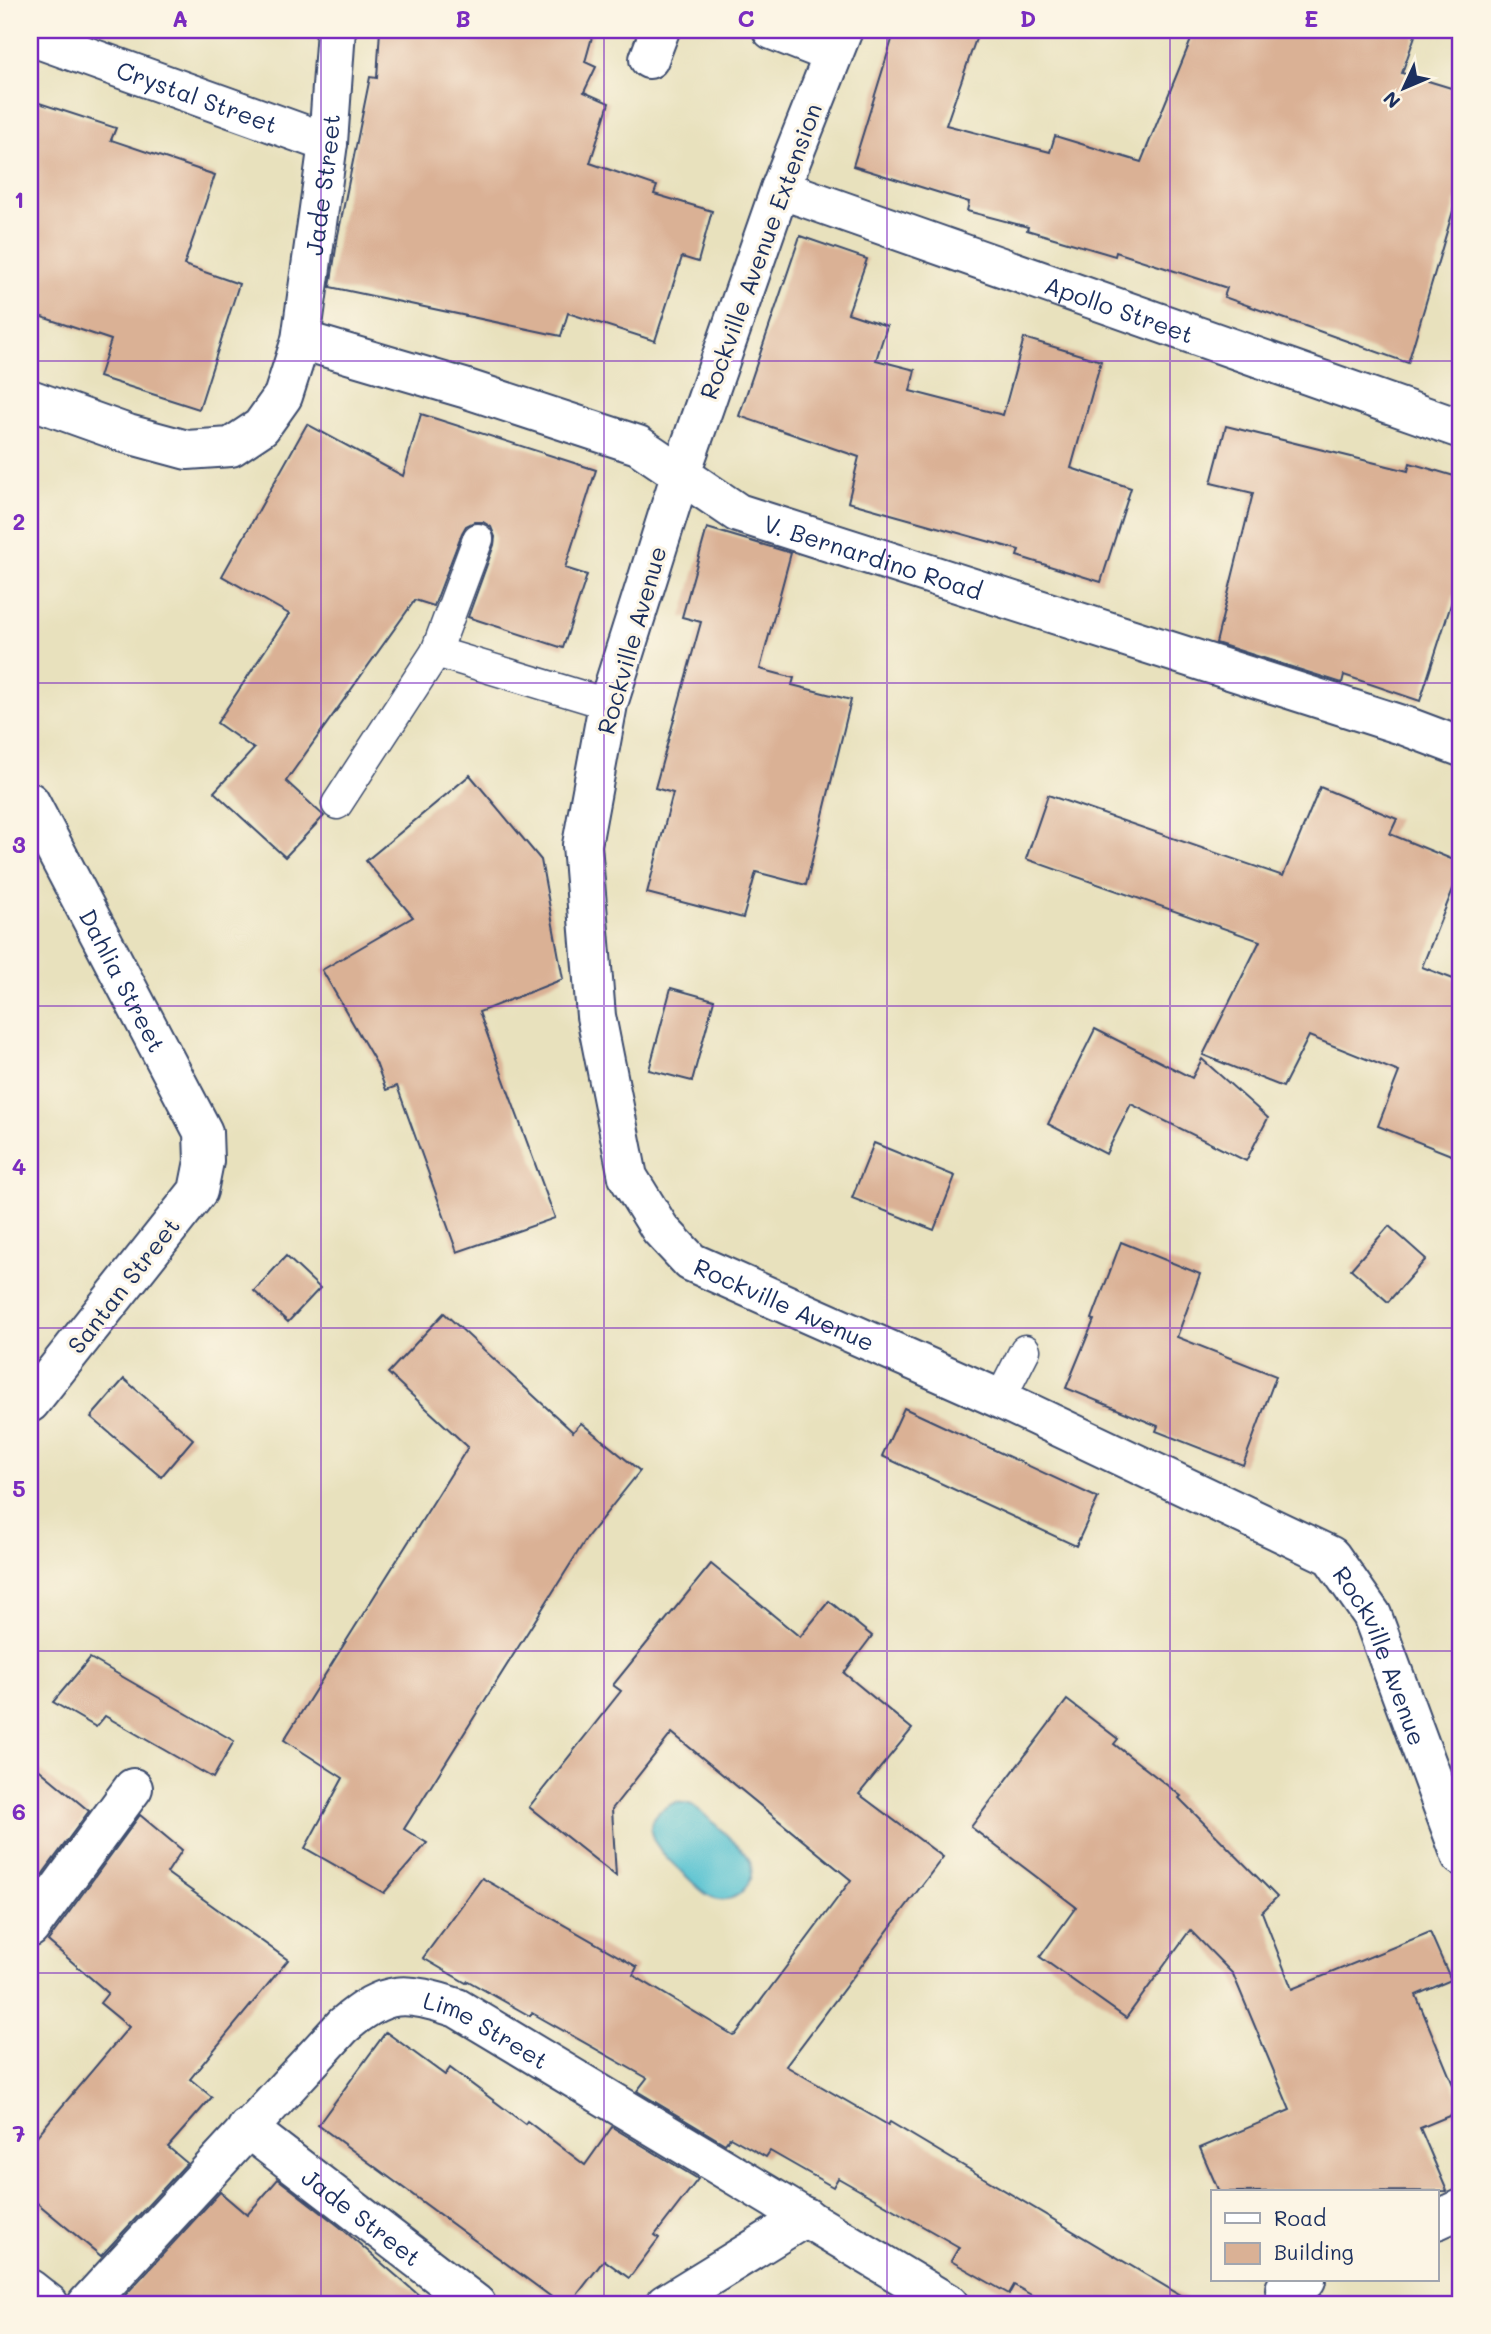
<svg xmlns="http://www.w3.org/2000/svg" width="1491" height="2334" viewBox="0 0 1491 2334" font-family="Mali,sans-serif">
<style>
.water{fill:#57c2d1;stroke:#397898;stroke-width:2}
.building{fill:#dab195}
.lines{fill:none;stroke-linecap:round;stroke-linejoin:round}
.service-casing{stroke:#3a4a6c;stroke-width:33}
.minor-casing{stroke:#3a4a6c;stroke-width:42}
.service{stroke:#fff;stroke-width:30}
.minor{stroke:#fff;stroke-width:38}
.grid{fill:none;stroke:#7b2cbf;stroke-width:2;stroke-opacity:0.55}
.labels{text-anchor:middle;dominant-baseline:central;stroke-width:6;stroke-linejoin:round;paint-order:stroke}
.street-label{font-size:24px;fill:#1b2f5e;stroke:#fcf5e5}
.neatline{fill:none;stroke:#7b2cbf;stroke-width:2.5}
.grid-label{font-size:23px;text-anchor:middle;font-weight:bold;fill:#7b2cbf}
</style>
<rect width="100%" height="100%" fill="#fcf5e5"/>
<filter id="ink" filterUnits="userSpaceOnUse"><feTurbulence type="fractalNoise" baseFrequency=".0143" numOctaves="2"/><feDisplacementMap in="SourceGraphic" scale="14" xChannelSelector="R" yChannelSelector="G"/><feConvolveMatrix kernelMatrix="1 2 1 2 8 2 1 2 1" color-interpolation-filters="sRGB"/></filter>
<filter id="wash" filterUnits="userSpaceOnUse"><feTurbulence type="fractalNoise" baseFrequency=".00686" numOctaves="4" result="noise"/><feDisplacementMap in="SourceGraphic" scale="28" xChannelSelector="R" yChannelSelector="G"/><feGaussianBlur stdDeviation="1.57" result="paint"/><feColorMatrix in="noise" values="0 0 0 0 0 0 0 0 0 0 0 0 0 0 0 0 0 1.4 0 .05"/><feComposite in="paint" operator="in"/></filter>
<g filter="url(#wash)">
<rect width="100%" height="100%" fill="#e8e1bd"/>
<!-- water -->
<path class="water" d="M676,1802C681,1803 687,1803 692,1805C702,1811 745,1851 750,1861C755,1875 747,1891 734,1897C730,1899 723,1900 719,1899C705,1897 694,1883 684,1874C659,1851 628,1823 676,1802Z"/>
<g id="blocks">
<!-- building -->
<g class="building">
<polygon points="380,30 594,30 585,62 596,67 584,92 609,103 590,163 657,186 654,194 712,211 698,262 682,257 655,341 568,313 561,336 330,287 338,235 370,77 377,78"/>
<polygon points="895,30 979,30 946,125 1050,152 1055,136 1141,162 1195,30 1417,30 1402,73 1461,91 1461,184 1408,363 1224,297 1227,288 1116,252 1115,256 1027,230 1028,227 967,211 969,202 853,166"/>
<polygon points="30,100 116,128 111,140 215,175 184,265 239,284 199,409 99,377 111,340 30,313"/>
<polygon points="800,236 867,259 848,313 887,326 876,360 915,370 910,391 1003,415 1024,338 1101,361 1071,468 1131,488 1101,582 1017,556 1019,550 848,502 859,457 739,416"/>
<polygon points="421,414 596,470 565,568 587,575 563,648 468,617 494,545 495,537 491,527 483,522 474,522 466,526 462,533 434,606 415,600 286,781 324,816 285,857 214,792 254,749 217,723 289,614 222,576 307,424 403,476"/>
<polygon points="1226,426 1408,471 1410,463 1461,478 1461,597 1454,595 1420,701 1344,675 1342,683 1216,643 1253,493 1211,483"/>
<polygon points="707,528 791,553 760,669 794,678 792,685 851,700 806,885 756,872 743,918 647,893 673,793 655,788 701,622 682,617"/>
<polygon points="470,775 541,860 563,979 479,1012 555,1218 457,1252 397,1086 386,1090 376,1063 322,970 413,917 366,861"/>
<polygon points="1320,787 1397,819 1390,834 1461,863 1461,869 1422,967 1461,982 1461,1159 1378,1126 1399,1072 1309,1036 1283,1087 1203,1055 1260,941 1026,859 1048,795 1283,876"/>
<polygon points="671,988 714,1000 692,1081 649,1070"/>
<polygon points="1095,1029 1192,1078 1202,1059 1268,1118 1246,1161 1131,1104 1106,1154 1048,1124"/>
<polygon points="874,1143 955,1176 934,1230 852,1198"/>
<polygon points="1389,1226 1426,1259 1388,1302 1351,1269"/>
<polygon points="1121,1242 1200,1274 1177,1337 1276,1376 1243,1465 1156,1431 1158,1426 1066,1388 1094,1320 1092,1319"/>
<polygon points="286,1256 320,1288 288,1322 254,1291"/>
<polygon points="444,1313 573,1432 581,1423 640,1471 588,1536 404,1829 427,1843 384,1893 305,1848 343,1778 284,1740 468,1447 388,1373"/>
<polygon points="124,1379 193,1439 161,1477 91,1417"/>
<polygon points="904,1408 1098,1498 1076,1546 882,1456"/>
<polygon points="711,1564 800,1637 829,1601 872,1636 844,1673 912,1729 859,1794 943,1857 786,2066 888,2125 890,2122 1195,2304 1047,2304 1014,2285 1009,2294 951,2261 959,2247 838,2178 833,2187 770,2151 766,2157 730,2137 725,2144 637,2091 647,2078 532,2013 530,2016 468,1981 466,1983 423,1958 482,1878 637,1967 633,1975 733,2035 736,2034 851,1880 672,1733 612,1809 616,1876 529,1807 621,1691 613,1685"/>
<polygon points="90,1658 234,1741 213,1778 105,1716 96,1727 53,1702"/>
<polygon points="1067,1700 1118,1739 1114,1744 1181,1796 1179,1798 1277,1897 1262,1912 1292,1989 1430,1932 1451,1980 1416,1995 1461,2104 1461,2111 1420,2128 1447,2191 1219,2192 1200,2148 1290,2110 1233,1974 1190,1930 1126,2018 1040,1957 1076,1907 971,1827"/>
<polygon points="30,1762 89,1811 30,1891"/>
<polygon points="140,1815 182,1850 167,1873 288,1960 190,2079 212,2097 168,2147 187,2163 101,2256 30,2197 30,2144 129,2027 100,2003 108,1993 48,1941"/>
<polygon points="386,2032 445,2075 450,2068 525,2124 527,2121 585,2165 612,2127 698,2179 655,2235 659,2238 629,2278 604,2260 570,2304 561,2304 318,2125"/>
<polygon points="278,2179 340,2227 429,2304 117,2304 220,2192 247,2215"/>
</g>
</g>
</g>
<g filter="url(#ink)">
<use href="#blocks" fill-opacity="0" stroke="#3a4a6c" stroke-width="2"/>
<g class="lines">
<defs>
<g id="service">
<polyline points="436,652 608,704"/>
<polyline points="337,804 436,652 478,539"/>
<polyline points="1000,1399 1025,1350"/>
</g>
<g id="minor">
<polyline points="772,30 833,54"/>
<path id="s1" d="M843,30L780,189L681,473L608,704L582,845L596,1016L628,1177L660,1229L691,1262L1000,1399L1331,1556L1372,1615L1461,1856"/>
<path id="s2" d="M30,36L328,143"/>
<polyline points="649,59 660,30"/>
<path id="s3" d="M780,189L1461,429"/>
<path id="s4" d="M301,340L464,388L638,445L738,513L1408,727L1461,747"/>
<path id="s5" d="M30,399L128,434L187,450L231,447L261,427L283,396L301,340L328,143L336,30"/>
<path id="s6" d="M30,802L203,1132L204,1161L198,1191L30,1403"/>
<polyline points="30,1928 133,1788"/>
<path id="s7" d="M247,2128L476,2304"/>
<polyline points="1437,2220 1461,2209"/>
<polyline points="30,2289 49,2304"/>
<polyline points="1285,2289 1306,2280"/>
<path id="s8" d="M87,2304L343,2026C386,1989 405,1991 457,2008L949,2304"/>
<polyline points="665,2304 806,2217"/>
</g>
</defs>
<!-- service casing -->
<use href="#service" class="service-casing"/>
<!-- minor casing -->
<use href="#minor" class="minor-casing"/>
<!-- service -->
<use href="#service" class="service"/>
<!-- minor -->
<use href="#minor" class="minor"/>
</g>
</g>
<!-- grid -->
<path class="grid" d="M321,30V2304M604,30V2304M887,30V2304M1170,30V2304M30,361H1461M30,683H1461M30,1006H1461M30,1328H1461M30,1651H1461M30,1973H1461"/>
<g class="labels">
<!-- street labels -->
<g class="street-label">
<text stroke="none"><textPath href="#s2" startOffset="178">Crystal Street</textPath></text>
<text stroke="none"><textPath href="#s5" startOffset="499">Jade Street</textPath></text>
<text transform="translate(760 251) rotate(-70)">Rockville Avenue Extension</text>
<text stroke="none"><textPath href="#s3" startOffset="360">Apollo Street</textPath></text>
<text stroke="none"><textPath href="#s4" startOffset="616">V. Bernardino Road</textPath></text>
<text transform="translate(631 640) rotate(-74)">Rockville Avenue</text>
<text stroke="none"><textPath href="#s6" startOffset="201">Dahlia Street</textPath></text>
<text transform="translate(123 1285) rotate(-52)">Santan Street</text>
<text stroke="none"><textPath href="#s1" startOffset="1402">Rockville Avenue</textPath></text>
<text stroke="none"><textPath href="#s1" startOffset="2116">Rockville Avenue</textPath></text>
<text stroke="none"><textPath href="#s8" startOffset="537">Lime Street</textPath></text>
<text stroke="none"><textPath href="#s7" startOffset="145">Jade Street</textPath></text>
</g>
</g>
<!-- margin -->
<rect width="1491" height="2334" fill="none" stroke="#fcf5e5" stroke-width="77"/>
<!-- legend -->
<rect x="1211" y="2190" width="228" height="91" fill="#fcf5e5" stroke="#a2a6af" stroke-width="2"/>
<rect x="1225" y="2213" width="35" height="10" fill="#ffffff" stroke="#a2a6af" stroke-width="2"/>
<text x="1274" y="2226" font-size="21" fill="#1b2f5e">Road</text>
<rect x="1225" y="2243" width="35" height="21" fill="#dab195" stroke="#a2a6af" stroke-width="2"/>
<text x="1274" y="2260" font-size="21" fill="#1b2f5e">Building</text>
<!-- north arrow -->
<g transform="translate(1404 88) rotate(226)" stroke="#fcf5e5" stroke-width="5" paint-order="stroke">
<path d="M0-5L12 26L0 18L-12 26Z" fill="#1b2f5e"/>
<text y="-10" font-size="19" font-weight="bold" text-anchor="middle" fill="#1b2f5e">N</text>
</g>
<rect x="38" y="38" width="1414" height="2258" class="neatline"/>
<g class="grid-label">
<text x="180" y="27">A</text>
<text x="463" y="27">B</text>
<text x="746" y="27">C</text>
<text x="1028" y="27">D</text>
<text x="1311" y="27">E</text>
<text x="19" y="208">1</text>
<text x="19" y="530">2</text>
<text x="19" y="853">3</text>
<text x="19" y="1175">4</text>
<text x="19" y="1497">5</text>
<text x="19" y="1820">6</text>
<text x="19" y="2142">7</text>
</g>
</svg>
